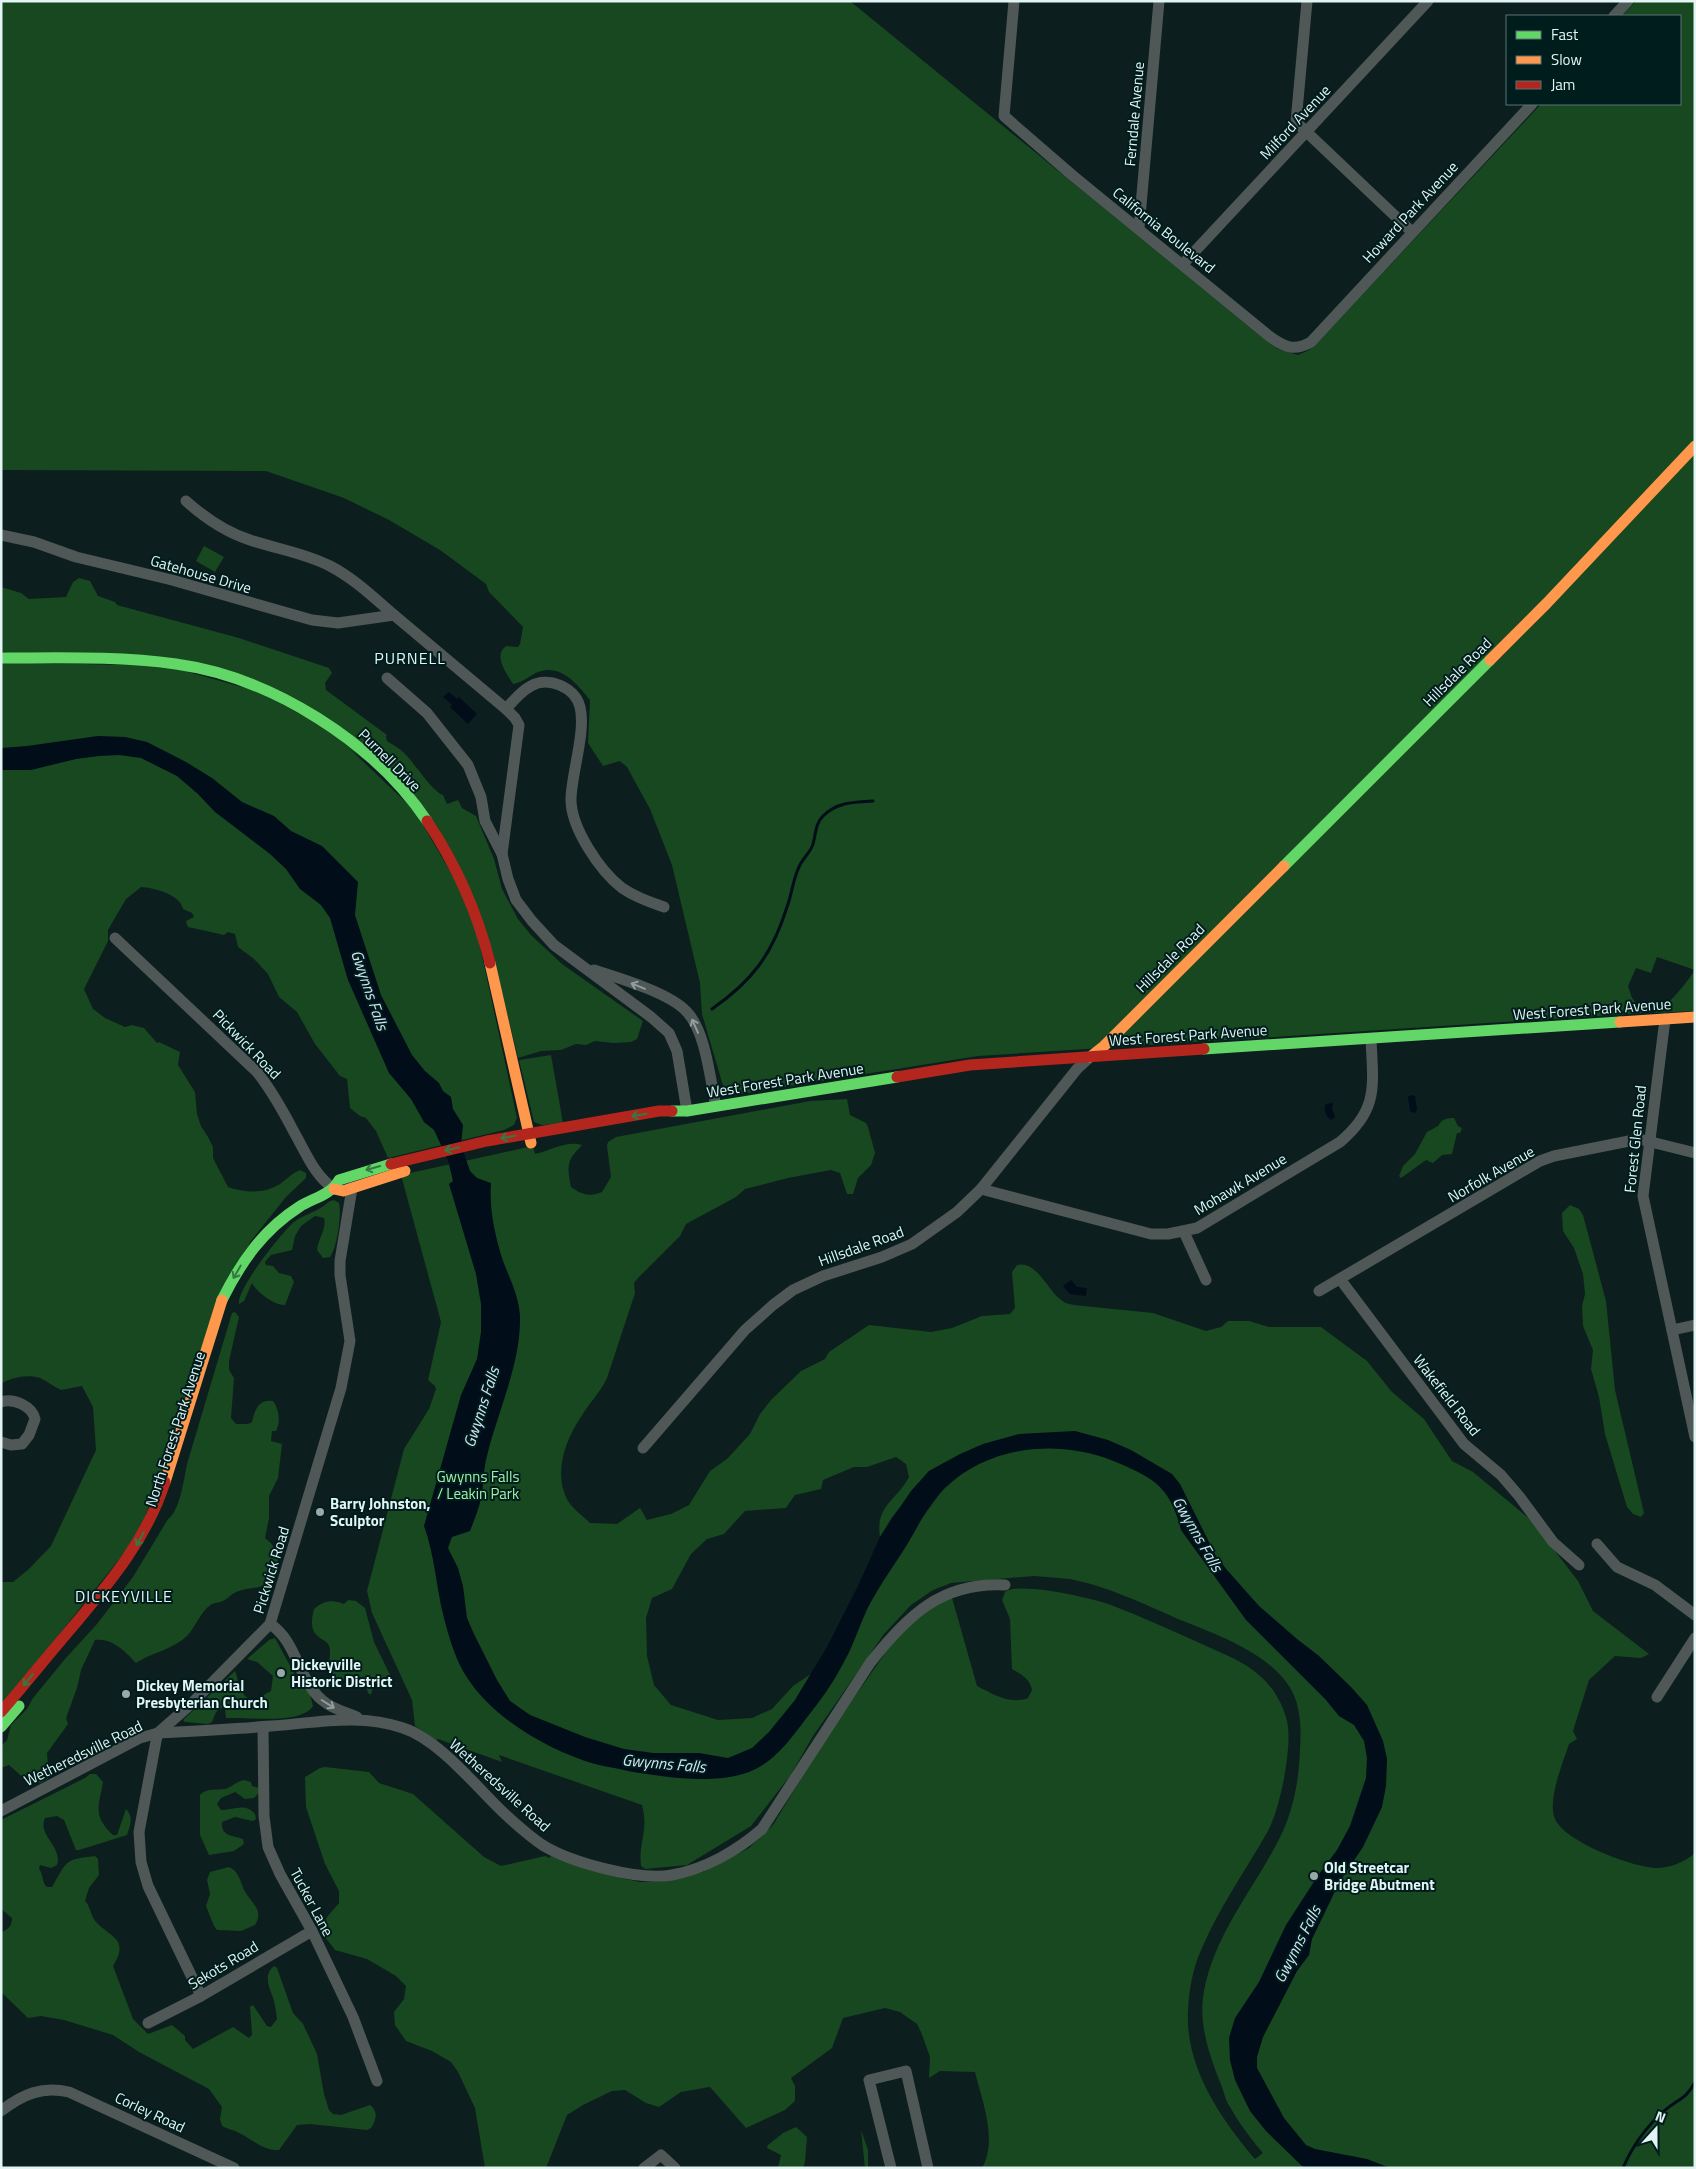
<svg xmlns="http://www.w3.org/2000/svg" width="1696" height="2169" viewBox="0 0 1696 2169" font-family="'Titillium Web',sans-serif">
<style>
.green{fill:#17481f;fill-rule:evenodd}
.water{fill:#010d19}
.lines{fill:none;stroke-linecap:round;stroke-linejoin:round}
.stream{stroke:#010d19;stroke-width:3}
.street{stroke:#4f5856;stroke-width:11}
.fast{stroke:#63d668;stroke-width:11}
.slow{stroke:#ff974d;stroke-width:11}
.jam{stroke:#b3261e;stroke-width:11}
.oneway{stroke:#919e9d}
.oneway2{stroke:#327a42}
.poi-dot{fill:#97a9a8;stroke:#001d1d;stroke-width:2}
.labels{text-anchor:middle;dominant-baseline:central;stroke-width:4;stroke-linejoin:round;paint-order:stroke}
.street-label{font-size:15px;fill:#e2f4f3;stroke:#001d1d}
.park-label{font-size:15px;fill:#9ff0a4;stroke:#001d1d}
.poi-label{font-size:15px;font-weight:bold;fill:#e2f4f3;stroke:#001d1d;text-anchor:start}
.neighbourhood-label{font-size:16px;letter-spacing:1px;fill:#e2f4f3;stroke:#001d1d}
.water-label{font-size:16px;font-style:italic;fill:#d4e5f3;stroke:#001d1d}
</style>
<rect width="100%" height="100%" fill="#0d1e1e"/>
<!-- green -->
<g class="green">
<path d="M3,1H850L1264,339L1278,349L1298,355L1309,350L1321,339L1541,104H1680V16H1622L1636,1H1695V1011L1654,1013C1671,1003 1684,986 1695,970L1657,957L1651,973L1636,968L1628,986L1632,998L1644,1013L978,1056L734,1095L732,1087L724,1089L702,1014L700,983L672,865L650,809L627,767L620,761L603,766L588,743L590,700C578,685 561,663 538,672C529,676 522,683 513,684C506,672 493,656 506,646L518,647L520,644L523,627L489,592L486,584L440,550L389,520L344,498L266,471L1,470V3Z"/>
<polygon points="204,546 224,557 215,572 196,561"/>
<path d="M79,578L90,581L98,596L115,602L117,605L239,638L329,668L332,673L325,683L326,690L387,735L386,737L387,741C393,745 401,749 406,755C415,764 432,791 443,795L447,804L458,800L462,808L476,816L494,859L502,889L518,919L531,935L562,964L643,1021L637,1039L631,1042L613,1043L595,1041L586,1045L576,1044L561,1050L541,1051L518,1058L494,958L414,795L251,679L1,652V587L21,593L29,599L66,597L73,582Z"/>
<path d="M1,662L167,666L260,692L331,731L415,811L472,909L517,1118L514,1125L504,1130L388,1158L376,1131L366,1118L360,1116L350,1108L347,1079L340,1076L315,1044L297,1012L279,997L268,974L254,959L238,947L235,934L228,932L224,935L188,927L186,921L194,917L192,913L183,909C180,894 154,888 141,887L126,899L112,923L108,930V941L84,989L93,1009L105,1018L125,1027L132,1025L144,1028L157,1043L159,1042L180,1052L178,1065L195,1092L197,1114L201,1126L208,1137L213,1147V1158L228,1187C246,1193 264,1194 280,1184C287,1179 292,1173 300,1170L306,1173V1178L286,1197L250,1242L137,1537L1,1707V1582H13L29,1569L51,1546L96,1450L93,1407L82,1386L61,1390C54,1387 47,1381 40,1378C29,1374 11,1377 1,1384Z"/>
<polygon points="551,1055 563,1123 542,1125 534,1122 519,1060"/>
<path d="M847,1099L850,1115L866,1123L868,1127L875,1153L871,1165L858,1178L853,1194H847L840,1173L831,1170L788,1178L745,1189L736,1197L686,1224L680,1236L638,1278L634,1283L635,1293L607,1378C600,1393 589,1403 581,1417C565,1440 553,1474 568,1501C573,1509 583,1516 590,1523L617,1524L640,1508L647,1520L671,1514L689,1505L710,1471L727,1459L750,1434L760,1414L771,1400L801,1371L825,1359L829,1352L869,1325L931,1332L952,1328L982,1316L1010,1314L1015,1308L1012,1272L1017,1265C1036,1260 1048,1290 1060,1299C1064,1303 1069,1304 1074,1305L1153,1313L1206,1331L1221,1327L1228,1321H1249L1269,1327H1321L1367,1361L1392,1392L1424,1419L1452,1461L1473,1472L1532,1521L1578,1581L1593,1611L1649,1654L1641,1658L1615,1656L1589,1680L1573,1731L1577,1739L1569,1744C1563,1763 1547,1800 1555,1819C1565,1842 1632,1867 1656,1868C1669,1868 1685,1862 1695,1853V2168H982C998,2140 982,2101 975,2072L940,2071L929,2078L930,2057L921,2032L917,2024L900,2012L885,2008L843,2018L832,2048L791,2078L795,2086V2101L785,2110L746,2128L710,2087L681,2092L659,2107L646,2103L625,2090L612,2091L583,2105L567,2115L546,2168H485L475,2108L458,2072L451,2062L432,2051L406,2041L395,2025L394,2012L404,1999L406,1986L396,1976L367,1959L335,1950L322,1933L327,1917L339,1903V1891L325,1864L306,1807L305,1777L320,1768L325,1767L369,1772L379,1783L413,1794L484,1857L501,1866L545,1856L550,1858L551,1854L621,1878L640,1882H661L703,1872L749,1848L773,1825L824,1741L897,1636L914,1616L951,1594L977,1686C993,1694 1010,1705 1028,1698L1032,1690C1030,1679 1021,1674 1012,1669L1010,1619L1002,1600L1005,1592C1017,1581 1094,1598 1111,1605C1142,1617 1173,1631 1204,1645C1223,1654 1244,1661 1260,1676C1273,1687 1283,1704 1287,1721C1293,1746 1280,1809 1268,1831C1246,1870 1220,1906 1202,1948C1193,1967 1189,1989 1188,2011C1185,2066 1220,2118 1255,2159L1263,2153C1251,2139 1239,2123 1230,2107C1225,2100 1224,2091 1220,2082C1209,2054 1198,2023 1204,1991C1215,1934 1251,1893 1277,1843C1293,1814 1299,1781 1300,1749C1301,1734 1301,1719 1297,1704C1285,1658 1218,1635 1178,1619C1149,1606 1119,1592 1087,1583L1070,1579L1034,1576L951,1583L933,1590L911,1605L884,1634L813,1736L790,1776L751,1826L687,1865L645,1869L641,1866C638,1843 649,1831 642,1805L499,1755L502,1762L438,1739L436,1740L415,1726L412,1700L372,1613L367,1591L404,1449L429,1409L436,1389L435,1386L428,1380L441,1322L401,1175L533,1146L535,1154C551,1150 567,1140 582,1145C566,1161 567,1166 571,1187C582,1195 590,1197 602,1192L611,1177L607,1146L608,1142L616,1137L810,1101ZM973,1449L914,1529L868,1607L859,1628L795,1700L811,1674L793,1686L772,1709L752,1718L718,1720L671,1705L654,1685L647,1656L646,1618L652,1598L672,1589L691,1554L707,1539L724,1534L745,1511L786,1508L795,1495L821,1489L823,1480L854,1467H867L896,1457L906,1464L909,1477C896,1501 875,1506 880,1537L892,1517L929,1471Z"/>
<path d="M1454,1118L1458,1126L1462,1128L1460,1133H1457L1452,1154L1442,1155L1433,1163L1426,1160L1401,1178L1399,1176L1403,1166L1415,1154L1427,1132L1438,1126C1442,1119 1446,1118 1454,1118Z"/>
<path d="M334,1200L339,1203C342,1213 337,1249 330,1257L323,1258L317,1250C318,1239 327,1229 324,1218L315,1216L301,1226L295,1236L292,1250L271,1255L265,1262L266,1265L273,1266L279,1273L291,1276L294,1282L285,1305C275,1306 256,1292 252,1283L244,1301L239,1304C236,1290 282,1232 294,1222C303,1215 313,1213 322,1207C327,1204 328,1201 334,1200Z"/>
<polygon points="1570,1205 1579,1209 1583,1215 1606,1301 1615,1390 1644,1513 1641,1517 1633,1514 1627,1507 1605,1434 1599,1397 1591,1369 1593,1350 1583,1326 1582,1306 1585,1294 1583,1274 1574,1248 1563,1231 1562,1213"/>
<path d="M235,1312L239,1317L229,1361V1370L234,1378L231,1418L236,1424H248L252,1422C255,1410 258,1399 273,1401C279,1409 281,1422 276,1431H272L271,1441L282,1444L278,1478L269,1496V1518L265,1538C268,1541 271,1542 273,1546C277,1551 279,1561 278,1568C272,1592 254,1585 236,1592C231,1594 228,1599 223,1601C219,1603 216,1602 212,1604C201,1610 196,1627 187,1636C172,1650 153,1652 136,1663C127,1653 112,1637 95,1640L81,1670L77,1688L66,1718L68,1724L47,1753L49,1778L41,1783L27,1781L9,1765L1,1768V1746L7,1740L11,1725L27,1709L33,1698L65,1659L97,1624L133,1577L168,1519C180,1511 184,1478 187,1464L232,1313Z"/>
<path d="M348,1600L356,1601L365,1608L374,1642L390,1675L387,1684L383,1685L377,1683L373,1687L371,1695L368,1693L364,1678C354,1674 344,1684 332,1677C328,1667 330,1660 330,1649C329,1635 305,1643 314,1609C323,1601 332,1599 344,1604Z"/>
<path d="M275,1638L300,1684L310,1694L313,1706C300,1725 251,1717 230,1718H226L225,1708C216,1707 215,1715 212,1722L208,1724L185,1722L183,1720L235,1671C239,1680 240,1701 255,1699C260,1698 266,1693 271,1691L273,1676L257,1662L247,1659L269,1640Z"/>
<path d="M90,1774H96L103,1782C99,1807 92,1815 113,1835H117L126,1809C134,1817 130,1826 127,1835L79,1850H76L64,1820L57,1816L45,1818C37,1835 63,1847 57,1865L51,1868L40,1865L39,1868C43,1874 42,1883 47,1887H52C68,1860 63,1860 95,1856L98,1859L99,1875L89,1888L85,1901C91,1907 90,1915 96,1922C110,1937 130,1939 113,1966L133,2019L148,2034L172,2025L185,2036V2040L193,2049L233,2027L249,2038L252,2035L250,2007L253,2005L267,2026L271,2027L277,2019C276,2012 275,2002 272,1995C268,1985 264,1974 274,1966L277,1968L293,2013L303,2024L317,2054L324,2094L329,2110L333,2114L341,2115L370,2105C379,2112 376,2120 371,2128L367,2130L310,2124L297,2125L279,2150C264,2151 253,2140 241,2134C235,2130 227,2129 222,2126L220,2119L222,2107L209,2089L139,2052L113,2035L64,2020L41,2016L28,2018L1,1992V1932C8,1930 12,1926 12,1918L1,1909V1820L85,1778Z"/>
<path d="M244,1780L251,1782L252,1786L259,1788V1793L254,1798L245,1799L235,1792L221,1798L217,1804L221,1810C233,1810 246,1802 255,1814L256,1819L253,1821L235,1817L222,1822C221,1837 233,1835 243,1839L244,1844L234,1851L209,1855L200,1835V1795C206,1788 217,1790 225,1789C233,1787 234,1782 244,1780Z"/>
<path d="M229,1867C239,1871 240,1881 244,1890C250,1902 265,1910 255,1925L241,1931L217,1930L214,1926L206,1906L210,1894L207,1880L210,1872Z"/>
<polygon points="796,2127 807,2137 805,2162 803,2168 778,2168 781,2155 767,2148 768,2145 783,2133"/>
<polygon points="861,2130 868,2150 868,2168 865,2168"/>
</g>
<!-- water -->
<g class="water">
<polygon points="449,692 457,699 459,697 477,714 468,724 450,707 452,705 443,697"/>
<path d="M98,736L125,737L147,742L186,762L212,778L242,802L274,816L291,831L322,846L358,882L355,915L381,995L412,1055L425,1071L439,1083L443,1091L451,1097L453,1109L463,1125L461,1145L470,1171L477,1178L491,1183C489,1209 495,1236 503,1261C510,1279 519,1297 520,1316C521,1364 498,1410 487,1456C483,1470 484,1484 481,1498C479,1509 474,1520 470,1531L452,1537L448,1548L458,1568L463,1586L467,1618L474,1634L497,1680L510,1701L530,1715L585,1737L624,1749L653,1753H699L728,1758L752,1748L769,1732L795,1700L827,1647L858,1586L880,1537L911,1491L929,1471L960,1454L983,1444L1019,1434L1075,1431L1108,1440L1131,1450L1172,1474L1180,1484L1216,1556L1227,1570L1259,1606L1297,1639L1319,1656L1351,1687L1367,1705L1383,1741L1387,1759L1386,1786L1382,1807L1363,1847L1340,1881L1312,1939L1309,1955L1297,1971L1263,2037L1257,2057V2068L1284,2118L1306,2145L1315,2149L1367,2159L1390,2168H1307L1302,2166L1266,2131L1250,2111L1235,2080L1230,2060L1229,2038L1235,2018L1259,1982L1286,1925L1319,1874L1337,1850L1350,1826L1366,1778L1367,1758L1364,1741L1354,1725L1339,1716L1326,1700L1246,1620L1181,1530C1170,1485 1152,1477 1111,1460C1056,1439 989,1446 945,1488C929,1502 919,1525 908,1543C895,1565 878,1586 867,1609C859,1626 854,1644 845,1660C834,1682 820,1701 805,1720C790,1740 773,1763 749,1772C714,1785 663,1777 628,1771C617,1768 606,1767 595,1764C550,1751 494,1719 468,1679C456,1662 449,1637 444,1618C436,1587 435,1556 424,1526L461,1395L477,1359L481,1332V1304L476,1274L449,1184L453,1181L448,1160L434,1130L424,1122L411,1099L389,1073L348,980L330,918L321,905L300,889L286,869L270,854L215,812L198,794L177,776L141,758L119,755L99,756L76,759L31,770H1V748L27,746Z"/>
<polygon points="1412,1095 1415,1096 1417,1110 1415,1113 1410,1111 1408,1097"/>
<path d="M1333,1103L1332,1108L1335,1117L1331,1120C1326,1116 1323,1110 1326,1104Z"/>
<polygon points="1071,1280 1077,1287 1087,1288 1086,1296 1070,1294 1063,1286"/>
</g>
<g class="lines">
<!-- stream -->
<g class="stream">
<path d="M712,1009C752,981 772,955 787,907C792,894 793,879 799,867C802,859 811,852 813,844C816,834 815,824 823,816C837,802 854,802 873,801"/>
<path d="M1623,2168C1632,2147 1647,2126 1664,2111C1677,2099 1686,2100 1695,2082"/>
</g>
<!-- street -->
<g class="street">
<path d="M1014,1L1004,116L1072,175L1269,336C1284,347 1294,352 1311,342L1532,104"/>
<polyline points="1307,1 1296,122 1412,232"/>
<polyline points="1614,16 1628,1"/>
<polyline points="1139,228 1159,1"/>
<polyline points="1183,264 1428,1"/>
<path d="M186,501C205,518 225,532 250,540C277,549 305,553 330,566C355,579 374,598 394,615"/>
<polyline points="1,535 34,542 76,557 172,580 312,620 338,623 394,615 506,709 515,718 519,725 502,854 508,879 516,900 532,921 554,945 651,1017 669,1033 677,1051 687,1111"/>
<polyline points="387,678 427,713 468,765 481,797 485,821 502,854"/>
<path d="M506,709C513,701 521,691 531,686C548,676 575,687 580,707C586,731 572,772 571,798C570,827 600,871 622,888C635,897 649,902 664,907"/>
<path d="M115,938L257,1072C272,1091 283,1111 294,1132C306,1153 314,1175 334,1189"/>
<path d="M594,970C619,978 670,993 687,1012C706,1032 710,1080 716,1106"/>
<polyline points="1665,1019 1643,1196 1695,1437"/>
<path d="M981,1189L1151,1234H1168L1197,1228L1340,1142C1379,1109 1373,1086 1371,1039"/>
<polyline points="1184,1232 1206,1280"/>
<polyline points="1340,1279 1464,1444 1501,1475 1519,1496 1553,1542 1579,1565"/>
<polyline points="1319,1291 1540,1161 1554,1156 1639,1139 1695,1153"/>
<polyline points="1672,1330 1695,1325"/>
<path d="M1,1402C14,1398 32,1406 35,1419L29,1435L22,1444L11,1445L1,1442"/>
<polyline points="643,1448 745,1330 773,1305 793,1290 823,1276 882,1257 912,1244 957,1212 981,1189 1077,1069 1090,1057"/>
<polyline points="1597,1544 1617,1567 1655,1585 1695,1615"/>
<path d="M270,1624C297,1641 298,1680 322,1700C332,1709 345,1712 357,1717"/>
<polyline points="1657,1697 1695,1638"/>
<polyline points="263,1727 264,1816 268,1847 280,1874 312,1931 353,2017 377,2081"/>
<path d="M1,1811L140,1738L158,1733C196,1731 234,1729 271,1726C315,1723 360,1713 403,1728C440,1740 477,1788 506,1815C518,1826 530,1837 544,1846C573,1863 639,1881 672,1875C705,1869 737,1851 762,1829L870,1663C907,1616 941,1582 1005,1585"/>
<polyline points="201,1996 148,1886 141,1862 139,1832 156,1741 158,1733 191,1704 270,1624 341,1388 350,1341 340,1275 340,1261 352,1188"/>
<polyline points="148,2023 201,1996 312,1931"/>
<path d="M1,2111C23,2094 42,2086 69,2092L234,2168"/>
<polyline points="644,2168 661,2155 675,2168"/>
<polyline points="891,2168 869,2080 906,2071 928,2168"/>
</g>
<!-- fast -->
<g class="fast">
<path d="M1,658C59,658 118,656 176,664C271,677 374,742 427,821"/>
<polyline points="1284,866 1490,660"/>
<polyline points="1204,1049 1620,1022"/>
<polyline points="672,1111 687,1111 897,1077"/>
<path d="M222,1300C241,1262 263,1230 299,1207C313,1198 331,1195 339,1180L391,1164"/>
<polyline points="1,1727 19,1706"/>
</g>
<!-- slow -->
<g class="slow">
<polyline points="1490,660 1547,603 1695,446"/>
<polyline points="490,963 531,1143"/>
<polyline points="1620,1022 1695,1017"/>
<polyline points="1090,1057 1104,1046 1284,866"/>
<polyline points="334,1189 343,1191 405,1171"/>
<polyline points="165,1482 222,1300"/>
</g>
<!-- jam -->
<g class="jam">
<path d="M427,821C457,866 477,911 490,963"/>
<polyline points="897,1077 970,1065 1204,1049"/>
<polyline points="391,1164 487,1141 659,1111 672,1111"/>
<path d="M1,1712C26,1683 50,1653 75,1624C112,1580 147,1538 165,1482"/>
</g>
</g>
<!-- one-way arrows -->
<defs><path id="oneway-shaft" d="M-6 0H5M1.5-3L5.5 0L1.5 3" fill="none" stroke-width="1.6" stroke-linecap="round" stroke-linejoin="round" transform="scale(1.25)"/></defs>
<g class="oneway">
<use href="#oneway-shaft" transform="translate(638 986) rotate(-158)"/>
<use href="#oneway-shaft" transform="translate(695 1026) rotate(-114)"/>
<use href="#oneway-shaft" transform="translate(328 1704) rotate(32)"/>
</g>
<g class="oneway2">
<use href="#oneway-shaft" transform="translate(639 1115) rotate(170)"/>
<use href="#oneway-shaft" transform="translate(508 1137) rotate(170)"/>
<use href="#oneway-shaft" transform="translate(452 1149) rotate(167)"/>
<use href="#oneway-shaft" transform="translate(373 1168) rotate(164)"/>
<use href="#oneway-shaft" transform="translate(237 1272) rotate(120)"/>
<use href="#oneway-shaft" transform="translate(140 1539) rotate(119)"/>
<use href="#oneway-shaft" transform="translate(28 1680) rotate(130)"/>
</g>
<!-- markers -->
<g class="poi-dot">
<circle cx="320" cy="1512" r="5"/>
<circle cx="281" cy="1673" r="5"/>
<circle cx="126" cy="1694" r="5"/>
<circle cx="1314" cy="1876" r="5"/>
</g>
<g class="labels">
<!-- street labels -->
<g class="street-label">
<text transform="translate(1134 114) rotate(-85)">Ferndale Avenue</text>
<text transform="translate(1295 122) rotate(-47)">Milford Avenue</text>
<text transform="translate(1410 212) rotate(-47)">Howard Park Avenue</text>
<text transform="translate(1164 230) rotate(39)">California Boulevard</text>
<text transform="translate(201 574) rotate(16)">Gatehouse Drive</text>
<text transform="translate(1457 672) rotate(-45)">Hillsdale Road</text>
<text transform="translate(390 760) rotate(45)">Purnell Drive</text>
<text transform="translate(1170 958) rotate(-45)">Hillsdale Road</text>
<text transform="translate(1592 1009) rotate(-4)">West Forest Park Avenue</text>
<text transform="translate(1188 1035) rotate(-4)">West Forest Park Avenue</text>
<text transform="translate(247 1044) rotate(46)">Pickwick Road</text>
<text transform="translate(785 1080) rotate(-9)">West Forest Park Avenue</text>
<text transform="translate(1635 1139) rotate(-84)">Forest Glen Road</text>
<text transform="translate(1491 1174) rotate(-30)">Norfolk Avenue</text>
<text transform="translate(1240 1184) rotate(-31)">Mohawk Avenue</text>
<text transform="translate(861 1246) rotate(-20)">Hillsdale Road</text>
<text transform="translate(1447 1395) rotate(52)">Wakefield Road</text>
<text transform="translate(175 1429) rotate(-72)">North Forest Park Avenue</text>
<text transform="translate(271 1570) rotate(-73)">Pickwick Road</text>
<text transform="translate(83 1753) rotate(-26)">Wetheredsville Road</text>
<text transform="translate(500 1785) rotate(42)">Wetheredsville Road</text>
<text transform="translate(312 1902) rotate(62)">Tucker Lane</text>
<text transform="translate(223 1965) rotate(-31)">Sekots Road</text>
<text transform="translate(150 2112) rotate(25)">Corley Road</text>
</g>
<!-- park labels -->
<g class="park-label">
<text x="478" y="1476">Gwynns Falls<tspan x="478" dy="17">/ Leakin Park</tspan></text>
</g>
<!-- poi labels -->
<g class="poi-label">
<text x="330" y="1503">Barry Johnston,<tspan x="330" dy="17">Sculptor</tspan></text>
<text x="291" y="1664">Dickeyville<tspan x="291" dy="17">Historic District</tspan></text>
<text x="136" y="1685">Dickey Memorial<tspan x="136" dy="17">Presbyterian Church</tspan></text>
<text x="1324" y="1867">Old Streetcar<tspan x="1324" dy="17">Bridge Abutment</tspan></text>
</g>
<!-- neighbourhood labels -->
<g class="neighbourhood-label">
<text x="410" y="658">PURNELL</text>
<text x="124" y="1596">DICKEYVILLE</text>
</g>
<!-- water labels -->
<g class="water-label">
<text transform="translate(370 990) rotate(71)">Gwynns Falls</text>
<text transform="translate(481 1407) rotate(-72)">Gwynns Falls</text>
<text transform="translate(1198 1534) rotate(60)">Gwynns Falls</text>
<text transform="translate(664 1763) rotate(5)">Gwynns Falls</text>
<text transform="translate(1297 1944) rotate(-63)">Gwynns Falls</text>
</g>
</g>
<!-- border -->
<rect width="1696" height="2169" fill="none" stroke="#e2f4f3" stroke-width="5"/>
<!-- legend -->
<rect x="1506" y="15" width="175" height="90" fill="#001d1d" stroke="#5a7373"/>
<rect x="1516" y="31" width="25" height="8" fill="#63d668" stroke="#5a7373"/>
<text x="1551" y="40" font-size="15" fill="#e2f4f3">Fast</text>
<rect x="1516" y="56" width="25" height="8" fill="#ff974d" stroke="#5a7373"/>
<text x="1551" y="65" font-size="15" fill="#e2f4f3">Slow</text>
<rect x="1516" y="81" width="25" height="8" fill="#b3261e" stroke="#5a7373"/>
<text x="1551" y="90" font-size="15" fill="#e2f4f3">Jam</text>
<!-- north arrow -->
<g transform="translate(1656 2129) rotate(21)" stroke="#001d1d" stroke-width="4" paint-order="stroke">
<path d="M0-4L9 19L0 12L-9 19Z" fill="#e2f4f3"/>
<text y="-8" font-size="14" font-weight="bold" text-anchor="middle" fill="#e2f4f3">N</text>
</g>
</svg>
